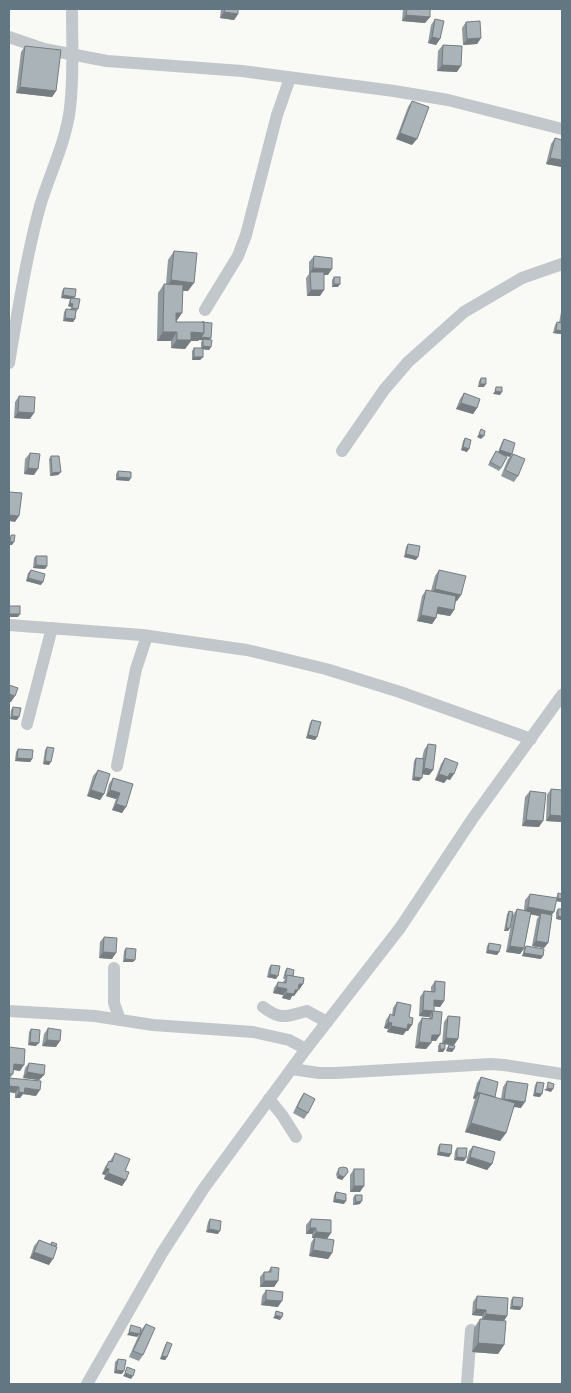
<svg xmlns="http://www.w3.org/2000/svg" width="571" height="1393" viewBox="0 0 571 1393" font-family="Cabin,sans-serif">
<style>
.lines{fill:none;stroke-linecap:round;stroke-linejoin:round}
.street{stroke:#c1c7ca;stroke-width:12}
.wall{fill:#919a9e}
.shaded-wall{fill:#767d81}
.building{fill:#a9b3b8;stroke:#767d81}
</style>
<rect width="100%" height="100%" fill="#f9f9f6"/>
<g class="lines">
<!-- street -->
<g class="street">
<polyline points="9,37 44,49 107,61 242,71 394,91 448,100 562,129"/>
<polyline points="205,310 238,256 246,235 277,115 290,78"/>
<path d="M9,363C18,310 26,258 40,206C50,173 66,142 70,108C74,75 72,42 72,9"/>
<polyline points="342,451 384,390 408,362 464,312 522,278 562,264"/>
<polyline points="9,625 142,635 247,650 326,669 400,692 531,739"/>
<polyline points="27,724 52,628"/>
<polyline points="117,766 136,669 147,636"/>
<polyline points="114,968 114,1003 120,1020"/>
<path d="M263,1007C282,1021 286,1016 307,1011L327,1022"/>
<polyline points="9,1011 95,1016 153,1025 253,1032 289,1040 306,1049"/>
<polyline points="292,1069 319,1073 336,1073 491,1064 504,1065 562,1074"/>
<polyline points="269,1099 282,1115 296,1137"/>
<polyline points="87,1384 162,1253 204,1188 306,1049 400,928 473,818 562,695"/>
<polyline points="467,1384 471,1330"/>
</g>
</g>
<!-- wall -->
<g class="wall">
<polygon points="221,9 238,9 238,14 234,20 220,18"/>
<polygon points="403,9 430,9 430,17 425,23 402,21"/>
<polygon points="435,19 440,39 436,45 428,43 431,25"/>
<polygon points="466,22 481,38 477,44 463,45 462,28"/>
<polygon points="443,45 457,72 437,71 438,51"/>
<polygon points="25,46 56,91 52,97 16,93 21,52"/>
<polygon points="412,101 412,145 396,139 408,107"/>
<polygon points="555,138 562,140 562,167 546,164 551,144"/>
<polygon points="174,251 188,291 183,291 176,322 211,338 209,340 211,347 209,350 203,349 203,357 200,360 192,360 192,351 194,348 201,348 201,342 203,340 199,340 198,341 191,341 185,349 171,348 171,341 157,341 158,293 164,284 166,284 168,260"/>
<polygon points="314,256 328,275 324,275 320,296 307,296 306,278 309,274 309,262"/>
<polygon points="334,277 338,287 332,287 332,280"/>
<polygon points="64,288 74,298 78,309 76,312 75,319 73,322 63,321 64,312 66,309 70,310 71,307 68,306 70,299 61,298 62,291"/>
<polygon points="562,309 561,334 553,333 555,325 557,322 559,323 561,312"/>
<polygon points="481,378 484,387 478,387 479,381"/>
<polygon points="464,393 477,408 473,414 456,409 460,399"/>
<polygon points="19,396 30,419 14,418 15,402"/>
<polygon points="465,438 467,452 461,450 463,441"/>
<polygon points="504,439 512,454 510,457 500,454 501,468 499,471 488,465 496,451 498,452 502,442"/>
<polygon points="30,453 34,475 24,474 25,459"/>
<polygon points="513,454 518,476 514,482 501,476 508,459"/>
<polygon points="51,456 61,472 58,475 50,476 49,459"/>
<polygon points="118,471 129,481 116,480 116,474"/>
<polygon points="408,544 416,560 404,557 406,547"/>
<polygon points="36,556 47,566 45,569 33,568 34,558"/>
<polygon points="31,570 41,585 26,581 28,573"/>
<polygon points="439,570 457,601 456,600 454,610 450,616 437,614 436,618 432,624 417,621 422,596 426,590 431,591 435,576"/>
<polygon points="13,707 17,720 10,719 11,710"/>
<polygon points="312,720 317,737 315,740 306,738 310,723"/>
<polygon points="428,744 433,770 429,775 422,774 419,781 412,780 414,761 416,758 422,759 424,750"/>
<polygon points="47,747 49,765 43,764 45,750"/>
<polygon points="18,749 32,759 30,762 15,761 16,752"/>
<polygon points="445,758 450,780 447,779 444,783 435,780 441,764"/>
<polygon points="98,770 104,794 100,800 87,796 93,776"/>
<polygon points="113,778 133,784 122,813 112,810 116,799 106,796 109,784"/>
<polygon points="551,789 562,790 562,822 546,821 547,795"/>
<polygon points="530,791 539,827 522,826 525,797"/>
<polygon points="558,893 562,902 556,901 552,915 548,943 544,948 532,946 537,919 539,916 531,914 524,948 526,946 541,959 522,956 524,949 520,954 506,952 512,919 508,931 504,931 507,914 509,911 513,915 517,909 524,910 525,900 530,894 556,898"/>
<polygon points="558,909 562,920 556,919 556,912"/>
<polygon points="104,937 112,959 99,958 100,942"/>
<polygon points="489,943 499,952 497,955 486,953 487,946"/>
<polygon points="126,948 133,962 123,962 124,951"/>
<polygon points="271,965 276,979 267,977 269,968"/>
<polygon points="287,968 293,976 303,984 294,996 292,996 290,1000 282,998 283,995 273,993 274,988 278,982 283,982 285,979 283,979 285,971"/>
<polygon points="435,981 444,1001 440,1007 434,1006 436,1041 431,1041 431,1043 426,1049 415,1048 418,1024 422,1018 429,1019 429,1017 419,1016 420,997 424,991 431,991 431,987"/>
<polygon points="397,1002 409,1017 408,1031 406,1031 403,1035 387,1032 388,1029 384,1028 386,1020 390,1014 392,1015 393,1008"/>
<polygon points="448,1016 458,1039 454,1045 454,1049 452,1052 446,1051 447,1048 449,1045 445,1044 445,1049 443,1052 438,1052 438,1046 440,1043 442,1044 444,1022"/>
<polygon points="48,1028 56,1047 42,1046 44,1034"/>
<polygon points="31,1029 36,1046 28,1045 29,1032"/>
<polygon points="9,1047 20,1071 13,1070 13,1074 10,1078 36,1096 23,1094 20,1098 15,1098 15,1093 9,1092"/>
<polygon points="29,1063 44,1075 39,1080 23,1078 25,1068"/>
<polygon points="481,1077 494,1097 501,1099 503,1087 507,1081 521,1108 514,1106 506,1133 500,1141 465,1132 474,1102 475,1099 473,1098 477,1083"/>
<polygon points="537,1082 540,1097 533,1096 535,1085"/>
<polygon points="304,1093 308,1113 304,1119 293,1113 300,1099"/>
<polygon points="440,1144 451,1154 449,1157 437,1155 438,1147"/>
<polygon points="473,1146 492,1164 487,1170 466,1163 469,1151"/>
<polygon points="457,1148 464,1161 454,1160 455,1151"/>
<polygon points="115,1153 125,1171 126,1180 122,1186 104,1179 105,1175 102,1174 105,1167 109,1161 110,1161"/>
<polygon points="339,1168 348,1172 342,1180 337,1178 336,1174"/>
<polygon points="354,1169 360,1192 350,1192 350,1175"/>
<polygon points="336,1192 344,1204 333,1202 334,1195"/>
<polygon points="355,1195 360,1204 353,1205 353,1198"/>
<polygon points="210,1219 218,1234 206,1232 208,1222"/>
<polygon points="311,1219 327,1238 332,1253 328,1259 309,1256 311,1243 314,1238 312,1238 312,1234 306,1234 306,1225"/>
<polygon points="39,1240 50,1244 52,1242 49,1265 30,1258 34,1246"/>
<polygon points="271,1267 278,1281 274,1287 260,1287 260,1277 264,1272 268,1272"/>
<polygon points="266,1290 278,1307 261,1305 262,1296"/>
<polygon points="477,1296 507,1316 504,1321 504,1345 498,1354 472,1352 474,1328 480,1319 482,1319 482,1316 472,1315 473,1302"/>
<polygon points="513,1297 520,1310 510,1309 511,1300"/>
<polygon points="146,1324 143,1355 139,1361 129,1357 141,1330"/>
<polygon points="167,1342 167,1357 165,1360 160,1359 165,1345"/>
<polygon points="118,1359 122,1374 114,1373 115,1362"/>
</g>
<!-- shaded-wall -->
<g class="shaded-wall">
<polygon points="224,12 238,14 234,20 220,18"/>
<polygon points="406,15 430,17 425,23 402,21"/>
<polygon points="432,37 440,39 436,45 428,43"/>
<polygon points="481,38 477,44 463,45 467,39"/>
<polygon points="442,65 461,66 457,72 437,71"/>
<polygon points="20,87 56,91 52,97 16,93"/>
<polygon points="400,133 417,139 412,145 396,139"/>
<polygon points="550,158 562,160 562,167 546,164"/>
<polygon points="313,268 332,269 328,275 310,274 310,272 309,274"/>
<polygon points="171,280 194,283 188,291 165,289"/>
<polygon points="334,284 340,284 338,287 332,287"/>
<polygon points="311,290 324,290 320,296 307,296"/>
<polygon points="63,295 75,297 73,300 71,298 70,299 61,298"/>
<polygon points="70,303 73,304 71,307 68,306"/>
<polygon points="176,313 182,313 176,322"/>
<polygon points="65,318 75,319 73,322 63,321"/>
<polygon points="556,330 562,331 562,332 561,334 553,333"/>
<polygon points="163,332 177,332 171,341 157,341"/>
<polygon points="191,332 204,333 211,338 208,341 199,340 198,341 191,341 185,349 171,348 177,340"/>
<polygon points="203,346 211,347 209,350 201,349"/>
<polygon points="194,357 203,357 200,360 192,360"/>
<polygon points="480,384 486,384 484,387 478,387"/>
<polygon points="495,391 502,392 500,395 493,394"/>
<polygon points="461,403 477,408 473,414 456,409"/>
<polygon points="18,412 34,413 30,419 14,418"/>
<polygon points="479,434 484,436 481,439 477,437"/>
<polygon points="463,447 469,449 467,452 461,450"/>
<polygon points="500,450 512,454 510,457 498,453"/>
<polygon points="28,468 38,469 34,475 24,474"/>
<polygon points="61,472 58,475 50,476 52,473"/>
<polygon points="118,477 131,478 129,481 116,480"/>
<polygon points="9,515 19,516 15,522 9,521"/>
<polygon points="10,542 14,542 12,545 9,545"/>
<polygon points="406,554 418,557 416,560 404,557"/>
<polygon points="36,565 47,566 45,569 33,568"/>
<polygon points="28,578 43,582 41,585 26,581"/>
<polygon points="435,589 461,595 457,601 431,595"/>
<polygon points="438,607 454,610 450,616 434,613"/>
<polygon points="9,614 20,614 18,617 9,617"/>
<polygon points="421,615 436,618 432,624 417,621"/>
<polygon points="9,694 15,696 11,702 9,702"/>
<polygon points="12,716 19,717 17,720 10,719"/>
<polygon points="308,735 317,737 315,740 306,738"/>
<polygon points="17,758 32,759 30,762 15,761"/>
<polygon points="45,761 51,762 49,765 43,764"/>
<polygon points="424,768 433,770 429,775 420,774"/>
<polygon points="450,773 454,774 450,780 447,779 444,783 435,780 439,774"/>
<polygon points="414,777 422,778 419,781 412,780"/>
<polygon points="91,790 104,794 100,800 87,796"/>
<polygon points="110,790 120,793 116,799 106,796"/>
<polygon points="116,804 126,807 122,813 112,810"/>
<polygon points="550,815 562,816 562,822 546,821"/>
<polygon points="526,820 543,821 539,827 522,826"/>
<polygon points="558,898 562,899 562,902 556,901"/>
<polygon points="528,907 554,912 550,917 541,913 539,916 523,913"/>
<polygon points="558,916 562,917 562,920 556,919"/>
<polygon points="506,928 510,928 508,931 504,931"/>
<polygon points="536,941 548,943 544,948 532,946"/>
<polygon points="510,946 524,948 520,954 506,952"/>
<polygon points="488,950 499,952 497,955 486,953"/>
<polygon points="103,952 116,953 112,959 99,958"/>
<polygon points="524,953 543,956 541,959 522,956"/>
<polygon points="125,959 135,960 133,962 123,962"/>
<polygon points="270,974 278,976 276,979 267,977"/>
<polygon points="299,984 303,984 299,990"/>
<polygon points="277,987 287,989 283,995 273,993"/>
<polygon points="295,990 298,990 294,996 292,996 290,1000 282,998 286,993"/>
<polygon points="434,1000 444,1001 440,1007 430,1006"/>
<polygon points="423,1010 433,1011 429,1017 419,1016"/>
<polygon points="388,1022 392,1023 388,1029 384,1028"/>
<polygon points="408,1024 412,1025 408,1031 406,1031 403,1035 387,1032 391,1026"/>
<polygon points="432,1035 440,1035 436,1041 428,1040"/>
<polygon points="446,1038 458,1039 454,1045 442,1044"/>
<polygon points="47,1040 60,1041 56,1047 42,1046"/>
<polygon points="30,1042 39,1043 36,1046 28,1045"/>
<polygon points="419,1042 431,1043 426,1049 415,1048"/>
<polygon points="448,1048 454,1049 452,1052 446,1051"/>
<polygon points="440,1049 445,1049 443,1052 438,1052"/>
<polygon points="14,1064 24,1065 20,1071 10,1069"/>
<polygon points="27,1072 44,1075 39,1080 23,1078"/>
<polygon points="9,1086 19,1087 15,1093 9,1092"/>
<polygon points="25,1088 40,1090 36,1096 23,1094 20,1098 15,1098 19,1092"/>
<polygon points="547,1088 553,1089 551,1092 544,1090"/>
<polygon points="477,1092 480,1093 475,1099 473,1098"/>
<polygon points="535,1093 542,1094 540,1097 533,1096"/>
<polygon points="504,1099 525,1102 521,1108 500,1105"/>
<polygon points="471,1123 506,1133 500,1141 465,1132"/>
<polygon points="439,1152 451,1154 449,1157 437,1155"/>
<polygon points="457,1157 466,1158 464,1161 454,1160"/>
<polygon points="470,1157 492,1164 487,1170 466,1163"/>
<polygon points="106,1168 109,1169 105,1175 102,1174"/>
<polygon points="348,1172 342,1180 337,1178 339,1175"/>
<polygon points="108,1173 126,1180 122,1186 104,1179"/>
<polygon points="354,1186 364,1186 360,1192 350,1192"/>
<polygon points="335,1199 346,1201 344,1204 333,1202"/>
<polygon points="362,1201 360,1204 353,1205 356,1202"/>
<polygon points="310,1228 316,1228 312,1234 306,1234"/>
<polygon points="209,1229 220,1231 218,1234 206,1232"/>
<polygon points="316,1232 331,1233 327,1239 312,1238"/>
<polygon points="313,1250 332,1253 328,1259 309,1256"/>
<polygon points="34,1252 53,1259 49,1265 30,1258"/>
<polygon points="264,1281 278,1281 274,1287 260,1287"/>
<polygon points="266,1300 282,1301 278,1307 261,1305"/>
<polygon points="512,1306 522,1307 520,1310 510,1309"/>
<polygon points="476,1309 486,1310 482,1316 472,1315"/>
<polygon points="486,1314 507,1316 503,1322 482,1320"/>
<polygon points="275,1315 282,1317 280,1320 273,1318"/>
<polygon points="129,1332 140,1334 137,1337 127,1335"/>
<polygon points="478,1343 504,1345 498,1354 472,1352"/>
<polygon points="162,1356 167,1357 165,1360 160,1359"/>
<polygon points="116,1370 124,1371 122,1374 114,1373"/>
<polygon points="125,1373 133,1376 131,1379 123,1376"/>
</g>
<!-- building -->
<g class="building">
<polygon points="225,9 238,9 238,14 224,12"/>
<polygon points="407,9 430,9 430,17 406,15"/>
<polygon points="435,19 444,21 440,39 432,37"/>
<polygon points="480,21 481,38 467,39 466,22"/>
<polygon points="443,45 462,46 461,66 442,65"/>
<polygon points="25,46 61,50 56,91 20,87"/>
<polygon points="412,101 429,107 417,139 400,133"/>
<polygon points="555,138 562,140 562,160 550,158"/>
<polygon points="174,251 197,253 194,283 171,280"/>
<polygon points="314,256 332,258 332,269 313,268"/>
<polygon points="310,272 324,272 324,290 311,290"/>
<rect x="334" y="277" width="6" height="7"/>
<polygon points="164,284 183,285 182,313 176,313 176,322 204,322 204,333 191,332 191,340 177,340 177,332 163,332"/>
<polygon points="64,288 76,289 75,297 63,295"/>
<polygon points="71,298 80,299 78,309 72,308 73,304 70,303"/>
<polygon points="66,309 76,310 75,319 65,318"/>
<polygon points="202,322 212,323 211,338 201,337 204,333 204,322"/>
<polygon points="557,322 562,323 562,331 556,330"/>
<polygon points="203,339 212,340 211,347 203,346"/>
<rect x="194" y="348" width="9" height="9"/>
<polygon points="481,378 486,378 486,384 480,384"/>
<polygon points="496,387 502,387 502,392 495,391"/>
<polygon points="464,393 480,399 477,408 461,403"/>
<polygon points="19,396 35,397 34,413 18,412"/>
<polygon points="481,429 485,431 484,436 479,434"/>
<polygon points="465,438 471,440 469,449 463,447"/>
<polygon points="504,439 515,443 512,454 500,450"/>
<polygon points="496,451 507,457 501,468 490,462"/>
<polygon points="30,453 40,454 38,469 28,468"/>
<polygon points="513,454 525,459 518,476 505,470"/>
<polygon points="51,456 59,456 61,472 52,473"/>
<polygon points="118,471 131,472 131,478 118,477"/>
<polygon points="9,492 22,493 19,516 9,515"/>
<polygon points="11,535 15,535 14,542 10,542"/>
<polygon points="408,544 420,546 418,557 406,554"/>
<polygon points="36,556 47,556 47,566 36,565"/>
<polygon points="31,570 45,574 43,582 28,578"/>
<polygon points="439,570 466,576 461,595 435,589"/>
<polygon points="426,590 456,596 454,610 438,607 436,618 421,615"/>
<rect x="9" y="606" width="11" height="8"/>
<polygon points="9,685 18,688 15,696 9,694"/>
<polygon points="13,707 21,708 19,717 12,716"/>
<polygon points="312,720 321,722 317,737 308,735"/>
<polygon points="428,744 436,745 433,770 424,768"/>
<polygon points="47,747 54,748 51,762 45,761"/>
<polygon points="18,749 33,750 32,759 17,758"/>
<polygon points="416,758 424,759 422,778 414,777"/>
<polygon points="445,758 458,763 454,774 450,773 448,777 439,774"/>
<polygon points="98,770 110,774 104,794 91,790"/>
<polygon points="113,778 133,784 126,807 116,804 120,793 110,790"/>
<polygon points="551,789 562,790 562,816 550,815"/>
<polygon points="530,791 546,793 543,821 526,820"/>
<polygon points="558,893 562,894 562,899 558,898"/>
<polygon points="530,894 557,898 554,912 528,907"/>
<polygon points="517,909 531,912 524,948 510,946"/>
<polygon points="558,909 562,909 562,917 558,916"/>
<polygon points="509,911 513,912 510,928 506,928"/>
<polygon points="541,913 552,915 548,943 536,941"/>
<polygon points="104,937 117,938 116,953 103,952"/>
<polygon points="489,943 501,945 499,952 488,950"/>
<polygon points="526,946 544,949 543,956 524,953"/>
<polygon points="126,948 136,949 135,960 125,959"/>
<polygon points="271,965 280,966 278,976 270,974"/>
<polygon points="287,968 294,970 293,976 285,976"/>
<polygon points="287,975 304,978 303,984 299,984 298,990 295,990 294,994 286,993 287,989 277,987 278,982 286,983"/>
<polygon points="435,981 445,982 444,1001 434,1000 434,1011 442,1012 440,1035 432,1035 431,1043 419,1042 422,1018 432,1019 433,1011 423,1010 424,991 435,992"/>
<polygon points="397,1002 411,1005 409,1017 413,1018 412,1025 408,1024 407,1029 391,1026 392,1023 388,1022 390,1014 394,1016"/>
<polygon points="448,1016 460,1017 458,1039 446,1038"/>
<polygon points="48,1028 61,1030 60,1041 47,1040"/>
<polygon points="31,1029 40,1030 39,1043 30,1042"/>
<polygon points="440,1043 445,1044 445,1049 440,1049"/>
<polygon points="449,1045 455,1046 454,1049 448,1048"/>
<polygon points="9,1047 25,1049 24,1065 14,1064 13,1074 9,1074"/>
<polygon points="29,1063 45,1065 44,1075 27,1072"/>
<polygon points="481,1077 498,1082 495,1097 477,1092"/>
<polygon points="9,1078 41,1081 40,1090 25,1088 24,1093 19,1092 19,1087 9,1086"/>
<polygon points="507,1081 528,1084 525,1102 504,1099"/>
<polygon points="537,1082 544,1083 542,1094 535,1093"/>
<polygon points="548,1082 554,1084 553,1089 547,1088"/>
<polygon points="304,1093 315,1099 308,1113 297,1107"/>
<polygon points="480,1093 515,1103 506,1133 471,1123"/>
<polygon points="440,1144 452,1145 451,1154 439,1152"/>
<polygon points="473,1146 495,1152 492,1164 470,1157"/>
<polygon points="457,1148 467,1148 466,1158 457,1157"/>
<polygon points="115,1153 130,1159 125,1171 129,1172 126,1180 108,1173 109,1169 106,1168 109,1161 112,1162"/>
<polygon points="343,1167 347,1168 348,1172 344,1177 339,1175 338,1171 339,1168"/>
<rect x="354" y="1169" width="10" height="17"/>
<polygon points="336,1192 346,1194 346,1201 335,1199"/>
<polygon points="355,1195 362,1195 362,1201 356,1202"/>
<polygon points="210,1219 221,1221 220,1231 209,1229"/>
<polygon points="311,1219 331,1220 331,1233 316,1232 316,1228 310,1228"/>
<polygon points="315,1237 334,1240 332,1253 313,1250"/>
<polygon points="39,1240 57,1247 53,1259 34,1252"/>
<polygon points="52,1242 57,1244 56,1246 51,1245"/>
<polygon points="271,1267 279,1268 278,1281 264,1281 264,1272 271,1272"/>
<polygon points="266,1290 283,1292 282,1301 266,1300"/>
<polygon points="477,1296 508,1298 507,1316 486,1314 486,1310 476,1309"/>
<polygon points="513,1297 523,1298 522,1307 512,1306"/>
<polygon points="276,1311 283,1313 282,1317 275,1315"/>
<polygon points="480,1319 506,1321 504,1345 478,1343"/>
<polygon points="146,1324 155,1328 143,1355 133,1351"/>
<polygon points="131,1325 141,1328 140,1334 129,1332"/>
<polygon points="167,1342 172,1344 167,1357 162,1356"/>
<polygon points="118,1359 126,1360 124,1371 116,1370"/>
<polygon points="127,1367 135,1370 133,1376 125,1373"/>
</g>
<!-- border -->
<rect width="571" height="1393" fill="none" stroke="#637782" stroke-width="20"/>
</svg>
